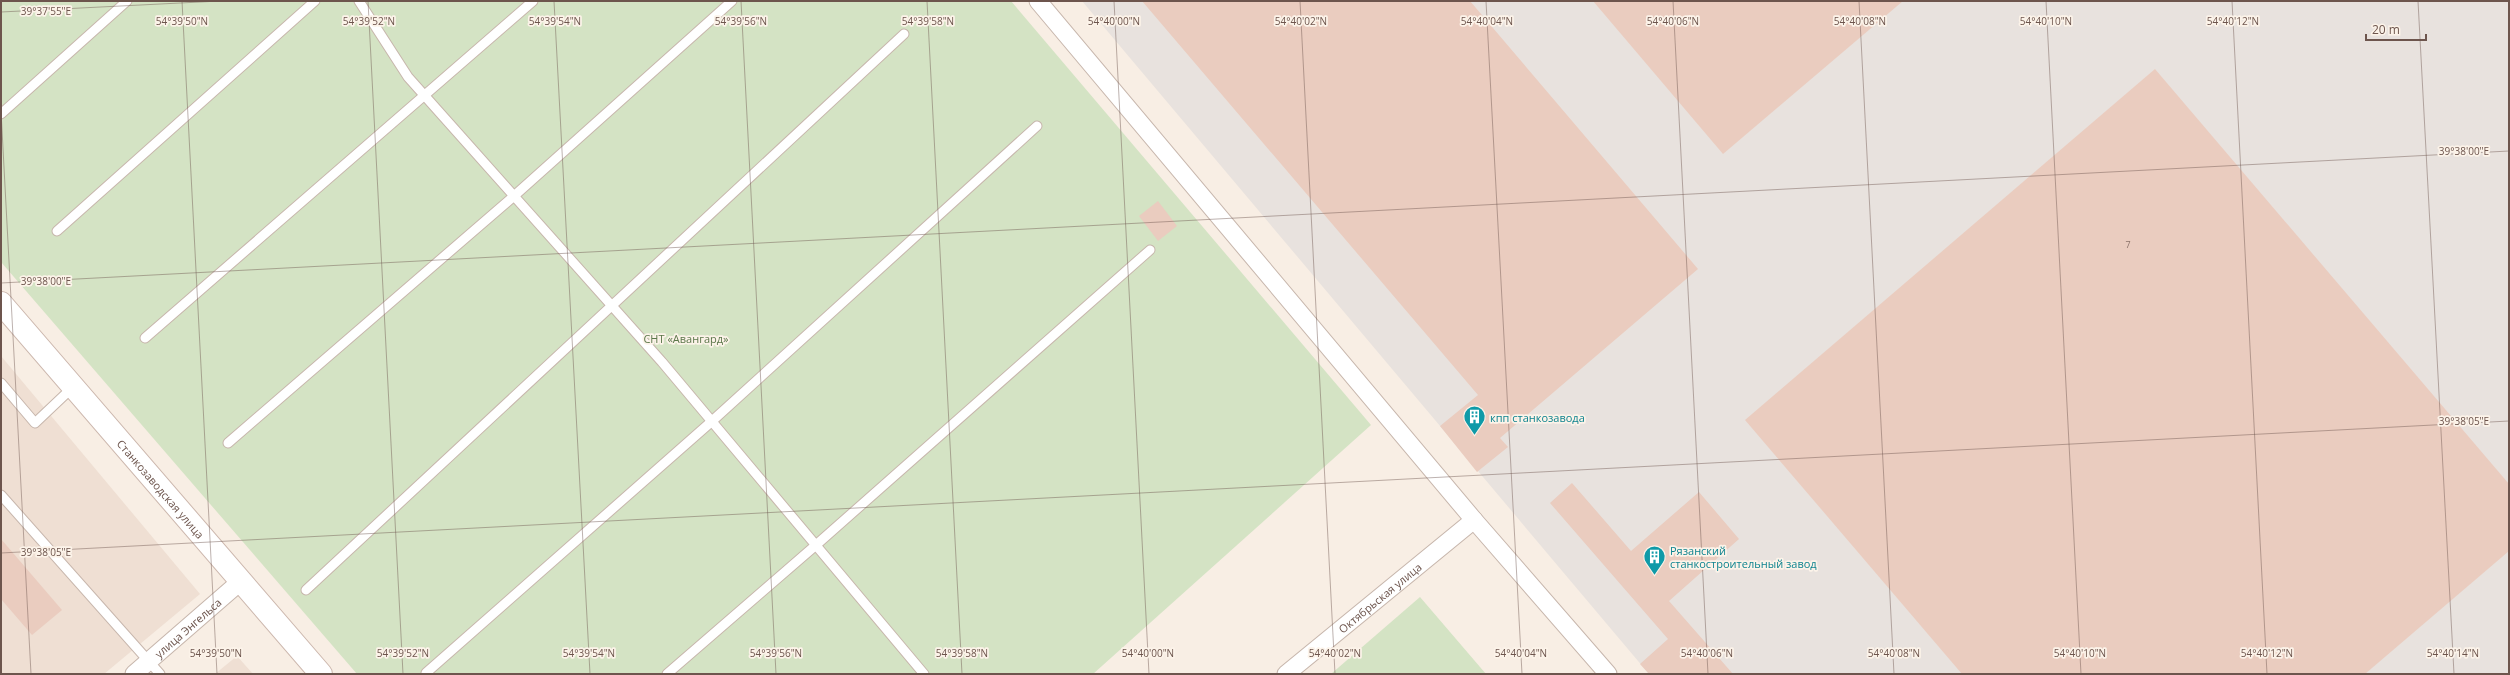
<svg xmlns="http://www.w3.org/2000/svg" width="2510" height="675" viewBox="0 0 2510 675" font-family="'Open Sans',sans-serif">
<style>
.residential{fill:#efdfd3}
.industrial{fill:#e8e2de}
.green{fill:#d4e3c4}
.building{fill:#eaccbf}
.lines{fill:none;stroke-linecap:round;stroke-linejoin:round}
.lane-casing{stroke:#c7b6ac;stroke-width:11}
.street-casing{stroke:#c7b6ac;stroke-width:19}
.secondary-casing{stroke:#ccb7ad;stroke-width:24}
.lane{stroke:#fff;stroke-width:9}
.street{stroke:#fff;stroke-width:17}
.secondary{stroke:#fff;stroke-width:22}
.ticks{fill:none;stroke:#6d554d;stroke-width:1;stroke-opacity:0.45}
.labels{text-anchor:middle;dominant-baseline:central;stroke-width:3.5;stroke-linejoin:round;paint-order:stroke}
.number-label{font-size:9px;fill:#8c736a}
.park-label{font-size:11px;fill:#5b774a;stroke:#fcf3e9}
.culture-label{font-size:11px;fill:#0d838f;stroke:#fcf3e9;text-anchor:start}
.street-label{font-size:11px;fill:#6d554d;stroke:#fcf3e9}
.ticks-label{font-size:10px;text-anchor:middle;fill:#6d554d;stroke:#fcf3e9;stroke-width:3.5;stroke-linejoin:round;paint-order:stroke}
</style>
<rect width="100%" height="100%" fill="#f8eee4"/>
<!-- residential -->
<g class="residential">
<polygon points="1,356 200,594 104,674 1,674"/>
<polygon points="237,656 253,674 215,674"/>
</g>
<!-- industrial -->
<polygon class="industrial" points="1082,1 2509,1 2509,674 1649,674"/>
<!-- green -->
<g class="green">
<polygon points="1,1 1011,1 1371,425 1093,674 357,674 1,262"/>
<polygon points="1420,597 1486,674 1331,674"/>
</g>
<!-- building -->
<g class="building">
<polygon points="1142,1 1470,1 1698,269 1500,438 1508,447 1477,472 1440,426 1478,395"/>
<polygon points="1593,1 1903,1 1723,154"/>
<polygon points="2155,69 2509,484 2509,551 2365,674 1962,674 1745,420"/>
<polygon points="1158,201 1177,226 1158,241 1139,216"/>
<polygon points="1572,483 1631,551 1699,492 1739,539 1669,601 1733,674 1649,674 1640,664 1668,639 1550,503"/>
<polygon points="1,539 62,610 32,635 1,599"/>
</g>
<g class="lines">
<defs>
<g id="lane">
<polyline points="359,1 408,77 662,362 924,674"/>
<polyline points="1,114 127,1"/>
<polyline points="57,231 315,1"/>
<polyline points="145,338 533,1"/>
<polyline points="1,383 35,423 73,387"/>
<polyline points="228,443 514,196 732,1"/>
<polyline points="1,495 160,674"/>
<polyline points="306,590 904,34"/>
<polyline points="426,673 711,422 1037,126"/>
<polyline points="667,674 816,545 1150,250"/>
</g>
<g id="street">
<polyline points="1038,1 1474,520 1608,674"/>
<path id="s1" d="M134,674L241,581"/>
<path id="s2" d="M1286,674L1474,520"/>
</g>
<g id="secondary">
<path id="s3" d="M1,303L321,674"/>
</g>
</defs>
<!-- lane casing -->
<use href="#lane" class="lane-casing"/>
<!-- street casing -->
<use href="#street" class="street-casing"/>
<!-- secondary casing -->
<use href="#secondary" class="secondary-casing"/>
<!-- lane -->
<use href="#lane" class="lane"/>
<!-- street -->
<use href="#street" class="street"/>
<!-- secondary -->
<use href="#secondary" class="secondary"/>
</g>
<!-- ticks -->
<path class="ticks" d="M182,1L217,674M368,1L403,674M554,1L590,674M741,1L776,674M927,1L962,674M1114,1L1149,674M1300,1L1335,674M1486,1L1522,674M1673,1L1708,674M1859,1L1894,674M2046,1L2081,674M2232,1L2267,674M2418,1L2454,674M1,12L220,1M1,111L31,674M1,283L2509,151M1,553L2509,421"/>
<!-- icons -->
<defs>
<symbol id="building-pin" viewBox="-11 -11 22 30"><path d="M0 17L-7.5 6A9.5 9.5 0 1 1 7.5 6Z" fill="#0f9aa8" stroke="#fcf3e9"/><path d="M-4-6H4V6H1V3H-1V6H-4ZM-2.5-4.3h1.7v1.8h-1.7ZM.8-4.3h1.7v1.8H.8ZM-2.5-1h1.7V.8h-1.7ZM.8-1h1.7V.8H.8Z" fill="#fff"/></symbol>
</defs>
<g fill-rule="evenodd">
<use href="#building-pin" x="1462" y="404" width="25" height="34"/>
<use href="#building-pin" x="1642" y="544" width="25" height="34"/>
</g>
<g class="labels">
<!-- number labels -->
<g class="number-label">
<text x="2128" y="244">7</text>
</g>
<!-- park labels -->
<g class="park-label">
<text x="686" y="338">СНТ «Авангард»</text>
</g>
<!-- culture labels -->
<g class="culture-label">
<text x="1490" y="417">кпп станкозавода</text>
<text x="1670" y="550">Рязанский<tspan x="1670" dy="13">станкостроительный завод</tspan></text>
</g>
<!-- street labels -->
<g class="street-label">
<text stroke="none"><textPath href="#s3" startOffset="245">Станкозаводская улица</textPath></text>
<text stroke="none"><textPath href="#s2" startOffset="121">Октябрьская улица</textPath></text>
<text stroke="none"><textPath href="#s1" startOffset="71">улица Энгельса</textPath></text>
</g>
</g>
<g class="ticks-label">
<text x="46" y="15">39°37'55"E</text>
<text x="182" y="25">54°39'50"N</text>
<text x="369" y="25">54°39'52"N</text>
<text x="555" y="25">54°39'54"N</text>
<text x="741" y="25">54°39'56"N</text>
<text x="928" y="25">54°39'58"N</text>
<text x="1114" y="25">54°40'00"N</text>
<text x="1301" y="25">54°40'02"N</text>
<text x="1487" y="25">54°40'04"N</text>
<text x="1673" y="25">54°40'06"N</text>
<text x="1860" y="25">54°40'08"N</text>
<text x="2046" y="25">54°40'10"N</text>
<text x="2233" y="25">54°40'12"N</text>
<text x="2464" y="155">39°38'00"E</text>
<text x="46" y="285">39°38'00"E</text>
<text x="2464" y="425">39°38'05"E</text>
<text x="46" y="556">39°38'05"E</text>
<text x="216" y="657">54°39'50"N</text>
<text x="403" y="657">54°39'52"N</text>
<text x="589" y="657">54°39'54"N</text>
<text x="776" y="657">54°39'56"N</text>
<text x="962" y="657">54°39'58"N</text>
<text x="1148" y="657">54°40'00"N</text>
<text x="1335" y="657">54°40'02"N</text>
<text x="1521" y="657">54°40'04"N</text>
<text x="1707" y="657">54°40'06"N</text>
<text x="1894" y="657">54°40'08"N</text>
<text x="2080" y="657">54°40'10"N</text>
<text x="2267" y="657">54°40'12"N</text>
<text x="2453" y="657">54°40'14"N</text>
</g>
<!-- border -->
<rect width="2510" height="675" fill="none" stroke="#6d554d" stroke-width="4"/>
<!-- scale -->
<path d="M2366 34v6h60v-6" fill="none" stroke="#6d554d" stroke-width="2"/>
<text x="2372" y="34" font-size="12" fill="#6d554d" stroke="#fcf3e9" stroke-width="3" paint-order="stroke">20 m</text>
</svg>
